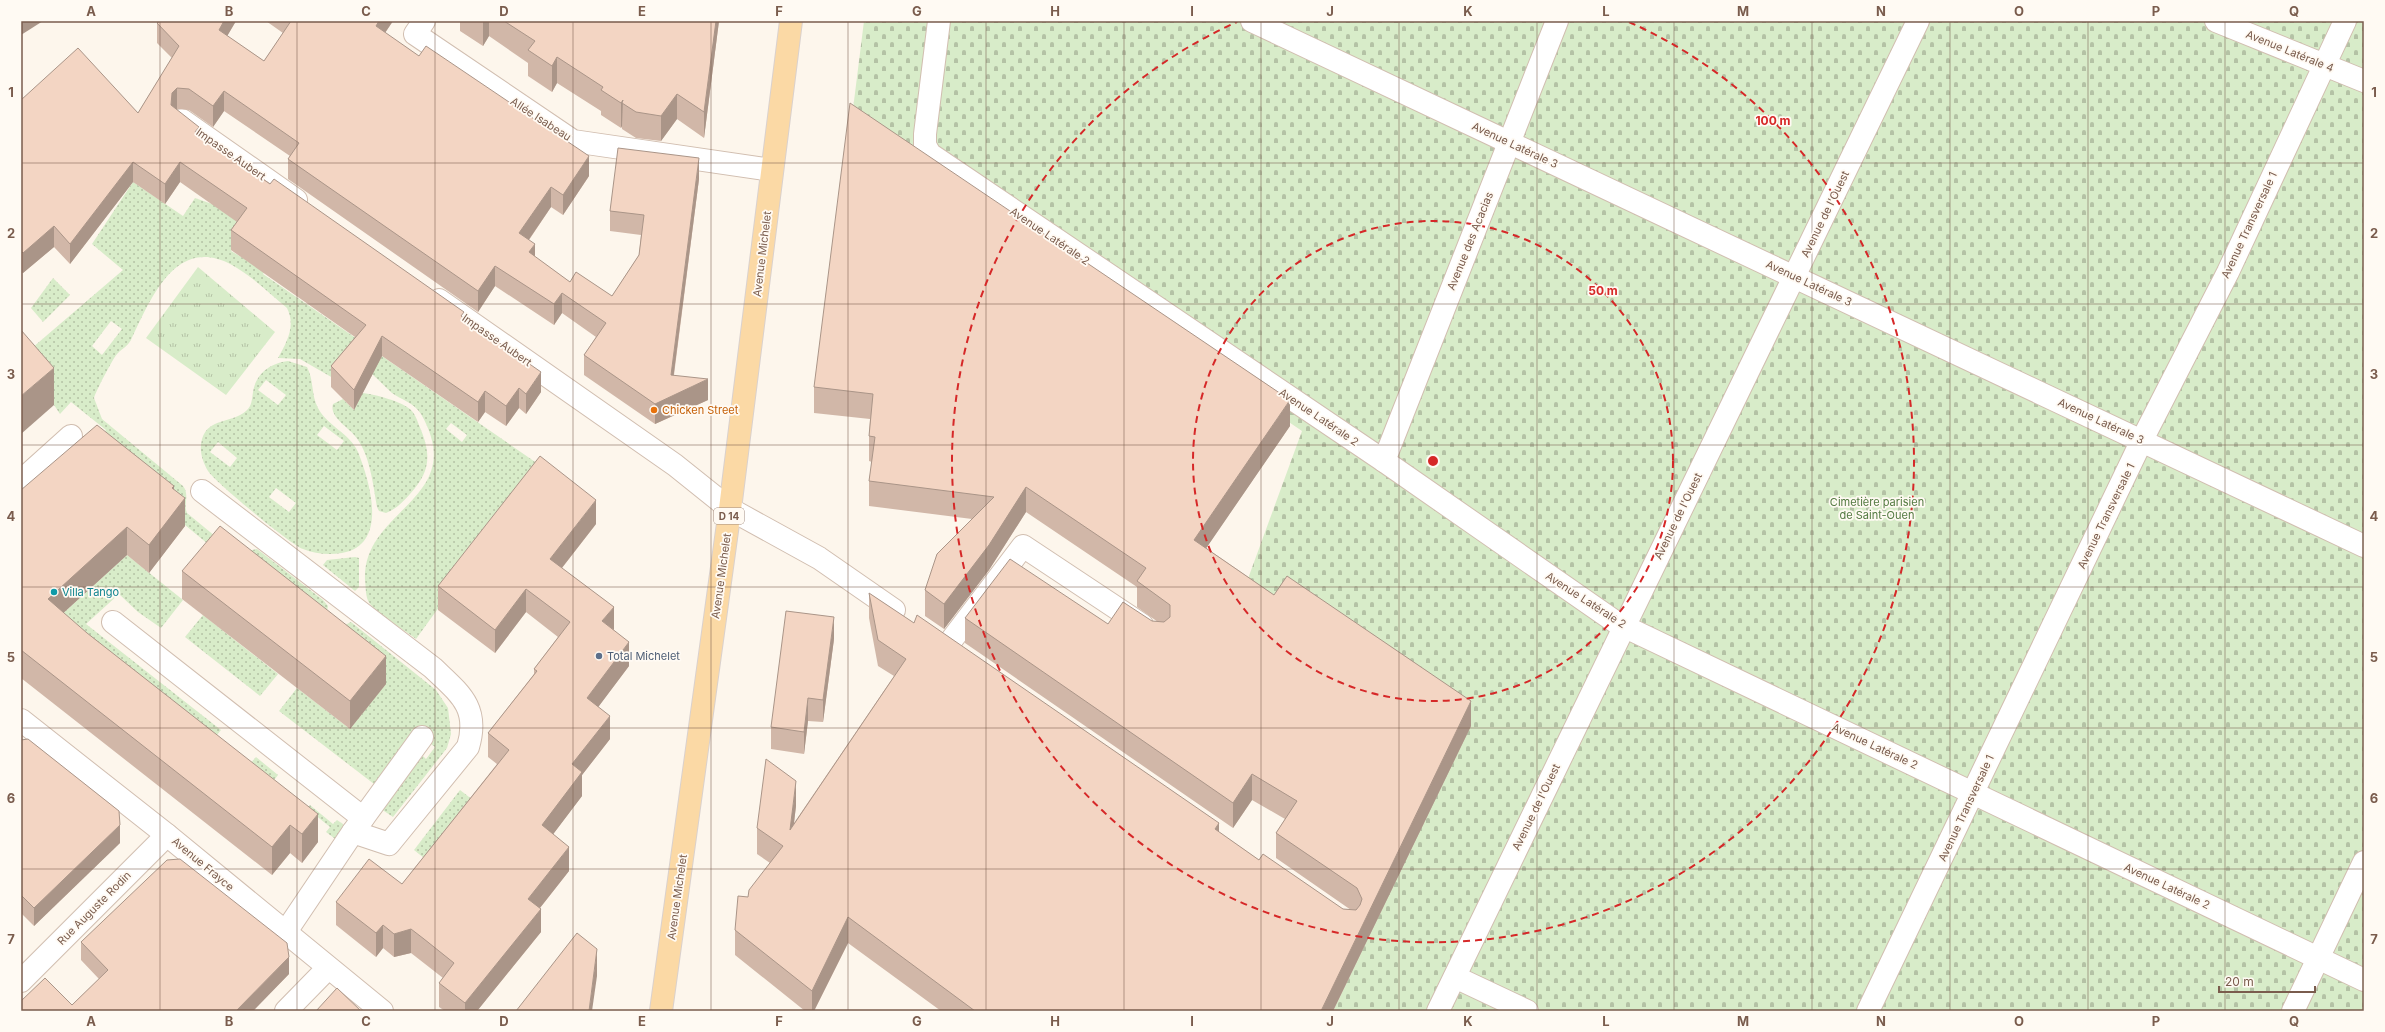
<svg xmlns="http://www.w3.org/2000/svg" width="2385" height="1032" viewBox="0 0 2385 1032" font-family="Inter,sans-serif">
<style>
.grass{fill:url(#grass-dots);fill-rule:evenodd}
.cemetery{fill:url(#cemetery-stones)}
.park{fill:url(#park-tufts)}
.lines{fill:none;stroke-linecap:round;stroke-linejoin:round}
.minor-casing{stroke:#d1beb0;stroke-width:24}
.major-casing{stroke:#dad1cd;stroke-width:24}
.minor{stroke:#fff;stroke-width:22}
.major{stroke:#fbd9a5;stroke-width:22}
.wall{fill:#d1b7a8}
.shaded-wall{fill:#aa9588}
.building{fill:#f3d5c3;stroke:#aa9588}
.grid{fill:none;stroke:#7a5c4d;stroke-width:1;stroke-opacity:0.55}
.ring{fill:none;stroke:#d62828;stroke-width:2;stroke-dasharray:7 5}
.food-dot{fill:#e8710a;stroke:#fffaf3;stroke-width:1.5}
.culture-dot{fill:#0f9aa8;stroke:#fffaf3;stroke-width:1.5}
.service-dot{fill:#5c6f8a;stroke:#fffaf3;stroke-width:1.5}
.labels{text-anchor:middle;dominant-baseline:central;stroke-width:3.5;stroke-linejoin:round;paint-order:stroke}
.shield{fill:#fffaf3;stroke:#a28b7f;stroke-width:1}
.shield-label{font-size:10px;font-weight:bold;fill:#7a5c4d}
.street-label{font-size:11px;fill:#7a5c4d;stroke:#fffaf3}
.food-label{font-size:11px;fill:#c56008;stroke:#fffaf3;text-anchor:start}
.park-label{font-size:11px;fill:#537a41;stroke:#fffaf3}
.culture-label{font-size:11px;fill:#0d838f;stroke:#fffaf3;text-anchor:start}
.service-label{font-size:11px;fill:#4e5e75;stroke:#fffaf3;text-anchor:start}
.centre{fill:#d62828;stroke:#fffaf3;stroke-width:2}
.ring-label{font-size:12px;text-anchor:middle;font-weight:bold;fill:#d62828;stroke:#fffaf3;stroke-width:3.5;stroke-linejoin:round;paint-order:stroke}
.neatline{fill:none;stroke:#7a5c4d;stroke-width:1.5}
.grid-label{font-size:13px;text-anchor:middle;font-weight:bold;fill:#7a5c4d}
</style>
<defs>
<pattern id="grass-dots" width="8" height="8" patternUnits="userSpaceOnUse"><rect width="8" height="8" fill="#d8ecc9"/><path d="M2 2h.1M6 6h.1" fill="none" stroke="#b4c2a5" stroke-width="1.8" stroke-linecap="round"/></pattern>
<pattern id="cemetery-stones" width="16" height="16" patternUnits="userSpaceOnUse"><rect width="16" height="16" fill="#d8ecc9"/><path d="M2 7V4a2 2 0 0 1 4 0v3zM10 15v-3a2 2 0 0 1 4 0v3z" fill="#b4c2a5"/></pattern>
<pattern id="park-tufts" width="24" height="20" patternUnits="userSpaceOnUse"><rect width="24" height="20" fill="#d8ecc9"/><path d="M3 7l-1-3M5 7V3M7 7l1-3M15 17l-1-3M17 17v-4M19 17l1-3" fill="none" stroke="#b4c2a5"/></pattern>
</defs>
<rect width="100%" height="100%" fill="#fdf6ec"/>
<!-- grass -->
<g class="grass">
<path d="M133,182L183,216L195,198L212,204L247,228L231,251L243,258L273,259L263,274L541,466L416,639C403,629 380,616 370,604C365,598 366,587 365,580C362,508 470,500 421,414C414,403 402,400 392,393C385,387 379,380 372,374L333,378L300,359L278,358C287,342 296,326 287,308C270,294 252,276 232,265C175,234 150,301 131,340C127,347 123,348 118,353C114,356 95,393 94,398L102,419L183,486C190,495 183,504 187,513L227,546L220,554L91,447L106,430L71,402L60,414L54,405L21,335L32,348L123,270L92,244ZM111,321L122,329L102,355L92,346ZM451,423L467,435L462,442L446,429Z"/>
<polygon points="53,278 70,295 43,322 31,308"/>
<path d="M288,361L307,367C314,380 311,395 318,408C327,426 350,433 358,452C370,482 389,545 342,553C329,555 315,554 303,549C291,545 215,482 208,471C202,461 199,450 202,439C209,417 231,424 246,411C252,406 252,399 253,392C256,373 271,363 288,361ZM266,380L286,395L278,405L258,390ZM324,426L344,441L337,450L317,435ZM218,442L237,458L230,467L210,452ZM276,488L296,503L289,512L269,497Z"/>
<path d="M362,393C375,394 403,402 411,410C416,415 418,423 421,430C432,457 429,473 410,494C403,502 396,509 386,513L379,511L377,507C373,484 370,454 355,436C348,427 329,417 333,404L343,399L354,410Z"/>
<polygon points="257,549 323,600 328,606 327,611 237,568 252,550"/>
<polygon points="127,555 183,600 161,628 138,612 119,594 86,624 221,730 213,740 248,766 256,757 278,775 271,784 305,811 310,805 333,824 337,820 343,824 344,833 338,841 326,832 330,827 314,814 303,828 46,629"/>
<polygon points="355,557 359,558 359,587 355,591 323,565 327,560"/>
<polygon points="203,615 278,674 260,696 185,637"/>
<polygon points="351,622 436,690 448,708 451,734 447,748 393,817 381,809 423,756 426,759 435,747 415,732 374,784 279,711 297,688 350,729 385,684 343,626"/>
<polygon points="460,790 482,807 435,867 414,850"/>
</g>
<!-- cemetery -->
<polygon class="cemetery" points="864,21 2364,21 2364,1011 1333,1011 1456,754 1238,606 1302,431 851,125"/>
<!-- park -->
<polygon class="park" points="198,267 275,332 226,395 146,338"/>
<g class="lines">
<defs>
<g id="minor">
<polyline points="424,21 415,34 573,141 772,170"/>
<polyline points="939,21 925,134 925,145 930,154 1384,461 1617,623 2364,980"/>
<polyline points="1252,21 2364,546"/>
<polyline points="2216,21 2364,81"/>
<polyline points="182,120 296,200"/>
<polyline points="439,300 675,465 730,509 819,558 894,610"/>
<polyline points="1384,461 1557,21"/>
<polyline points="21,481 71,436"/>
<path d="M202,491L433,668C459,693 480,707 468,747L389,844L353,832"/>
<polyline points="113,622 363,818"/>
<polyline points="947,646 1023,546 1142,625"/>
<polyline points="21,720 167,835 382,1011"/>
<polyline points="285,933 353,832 422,737"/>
<polyline points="1455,977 1527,1011"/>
<polyline points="21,981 167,835"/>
<polyline points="286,1011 328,968"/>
<polyline points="1438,1011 1918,21"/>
<polyline points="1868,1011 2142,440 2228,272 2345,21"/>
<polyline points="2293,1011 2364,862"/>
</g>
<polyline id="major" points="661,1011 730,509 791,21"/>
</defs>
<!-- minor casing -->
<use href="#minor" class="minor-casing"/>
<!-- major casing -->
<use href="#major" class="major-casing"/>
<!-- minor -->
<use href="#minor" class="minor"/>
<!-- major -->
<use href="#major" class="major"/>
</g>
<!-- wall -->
<g class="wall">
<polygon points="160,21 236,21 227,36 264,61 283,33 266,21 393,21 385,33 589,176 563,215 551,207 529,240 535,257 570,282 612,296 639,255 641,235 610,231 610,211 699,179 674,375 708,400 655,424 584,375 584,355 596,337 562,313 554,325 495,286 478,312 288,179 288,159 290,156 224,111 213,127 189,110 177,109 176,109 199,134 464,318 541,392 526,414 519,408 506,426 485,412 478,422 382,356 354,410 331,387 331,366 355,337 231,250 231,230 237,222 180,182 165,204 133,182 70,264 54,247 23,273 21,272 21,100 138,113 172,58 157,43 157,23"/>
<polygon points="460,21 719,21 704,138 677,119 661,141 636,138 622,129 622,126 621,128 601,115 601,111 557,83 552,92 528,76 528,63 489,36 483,46 460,31"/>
<polygon points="814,387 1290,426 1206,548 1274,595 1471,726 1333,1011 941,1011 848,943 814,1011 805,1011 735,955 735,930 770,863 757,854 757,828 796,806 794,823 894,676 878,666 869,618 869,593 1259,860 1343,909 1351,910 1276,858 1276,833 1285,819 1252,800 1233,828 965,643 965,618 1108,624 1152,621 1158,622 1137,607 1137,587 1026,512 989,570 944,629 925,616 925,590 972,519 869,506 869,481 872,462 869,461 869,436 870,419 814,413"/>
<polygon points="174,489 185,526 149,573 127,555 63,613 318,842 302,863 290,853 272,875 21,678 21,490"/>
<polygon points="596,524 562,568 614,630 629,666 598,707 610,739 582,775 582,796 553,834 569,871 540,908 541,932 477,1011 445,1011 439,1007 439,983 443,978 411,953 394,957 383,948 376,957 336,925 336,902 402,884 497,764 488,757 488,733 534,674 534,669 558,637 526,612 495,653 438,610 438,586"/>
<polygon points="182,571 386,684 350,729 182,599"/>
<polygon points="834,639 823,722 808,721 804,754 771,749 771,727"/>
<polygon points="21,740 120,843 34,926 21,913"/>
<polygon points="81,942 289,974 253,1011 21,1011 72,1005 99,979 81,960"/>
</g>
<!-- shaded-wall -->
<g class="shaded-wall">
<polygon points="21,21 43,21 21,35"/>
<polygon points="224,21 236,21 219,50 219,30"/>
<polygon points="379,21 393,21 376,46 376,26"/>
<polygon points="483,21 489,21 489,36 483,46"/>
<polygon points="716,21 719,21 704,138 704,112"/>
<polygon points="557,57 557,83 552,92 552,66"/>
<polygon points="177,88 177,109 172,113 171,105 172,93"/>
<polygon points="224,91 224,111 213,127 213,106"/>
<polygon points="677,94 677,119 661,141 661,116"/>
<polygon points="623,100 622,126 621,128 621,103"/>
<polygon points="199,127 199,147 195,132"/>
<polygon points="589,156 589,176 563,215 563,195"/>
<polygon points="699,158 699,179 671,395 671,375"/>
<polygon points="133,162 133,182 70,264 70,244"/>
<polygon points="180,162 180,182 165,204 165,184"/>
<polygon points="551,187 551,207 519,254 519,233"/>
<polygon points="54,226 54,247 23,273 23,253"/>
<polygon points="535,244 535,264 529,252"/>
<polygon points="495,266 495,286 478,312 478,291"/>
<polygon points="562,293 562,313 554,325 554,304"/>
<polygon points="382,336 382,356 354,410 354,390"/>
<polygon points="54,368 54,405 21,434 21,396"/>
<polygon points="541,372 541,392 526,414 526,394"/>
<polygon points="708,379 708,400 655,424 655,404"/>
<polygon points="519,388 519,408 506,426 506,406"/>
<polygon points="485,391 485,412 478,422 478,402"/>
<polygon points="1290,400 1290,426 1194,566 1194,540"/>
<polygon points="174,486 174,512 185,498 185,526 149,573 149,545 172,488"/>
<polygon points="1026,487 1026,512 989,570 944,629 944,604"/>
<polygon points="596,500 596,524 550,583 550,559"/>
<polygon points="127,527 127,555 48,627 48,599"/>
<polygon points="526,589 526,612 495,653 495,630"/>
<polygon points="614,607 614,630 602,621"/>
<polygon points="834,617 834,639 823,722 823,700"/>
<polygon points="629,642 629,666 587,722 587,698"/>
<polygon points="386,656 386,684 350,729 350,701"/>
<polygon points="808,698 808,721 804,754 804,732"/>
<polygon points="1471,701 1471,726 1333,1011 1321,1011"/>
<polygon points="610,716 610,739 582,775 582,796 542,849 542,825 572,764"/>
<polygon points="1252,774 1252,800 1233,828 1233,803"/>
<polygon points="796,781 796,806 790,855 790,830"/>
<polygon points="318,814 318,842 302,863 302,834"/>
<polygon points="1219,823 1219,849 1215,829"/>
<polygon points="120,825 120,843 34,926 34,908"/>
<polygon points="290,825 290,853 272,875 272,847"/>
<polygon points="569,847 569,871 528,923 528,899"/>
<polygon points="541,909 541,932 477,1011 465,1011 465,1003"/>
<polygon points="848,917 848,943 814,1011 812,1011 812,991"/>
<polygon points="383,925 383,948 376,957 376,933"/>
<polygon points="411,929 411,953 394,957 394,934"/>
<polygon points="597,949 597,976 592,1011 589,1011"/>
<polygon points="289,957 289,974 253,1011 236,1011"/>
</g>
<!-- building -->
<g class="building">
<polygon points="160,21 224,21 219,30 264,61 291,21 379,21 376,26 419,56 426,46 589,156 563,195 551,187 519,233 535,244 529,252 570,282 576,272 612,296 639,255 644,215 610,211 618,148 699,158 671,375 708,379 655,404 584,355 606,323 562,293 554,304 495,266 478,291 288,159 299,143 224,91 213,106 189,89 177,88 172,93 171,105 199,127 195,132 270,184 274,179 464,312 461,316 541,372 526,394 519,388 506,406 485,391 478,402 382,336 354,390 331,366 366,325 231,230 247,208 180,162 165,184 133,162 70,244 54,226 23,253 21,251 21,100 78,48 138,113 179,46 157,23"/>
<polygon points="504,21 716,21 704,112 677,94 661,116 636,112 622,103 623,100 621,103 601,90 603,87 557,57 552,66 528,50 535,41"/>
<polygon points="850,103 1290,400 1194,540 1274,595 1287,576 1471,701 1321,1011 975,1011 848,917 812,991 735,930 738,896 748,897 749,890 783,846 757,828 766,759 796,781 790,830 906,659 878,640 869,593 914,623 917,615 1219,823 1215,829 1259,860 1263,854 1343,909 1356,910 1360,905 1362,899 1357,888 1276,833 1297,801 1252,774 1233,803 965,618 1010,559 1108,624 1123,602 1152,621 1164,622 1170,617 1170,605 1137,581 1146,568 1026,487 989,545 944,604 925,590 937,554 994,497 869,481 875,437 869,436 873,394 814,387"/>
<polygon points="21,330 54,368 21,396"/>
<polygon points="97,425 174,486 172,488 185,498 149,545 127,527 48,599 87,633 318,814 302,834 290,825 272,847 21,650 21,490"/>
<polygon points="540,456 596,500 550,559 614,607 602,621 629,642 587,698 610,716 572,764 582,772 542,825 569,847 528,899 541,909 465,1003 439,983 454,963 424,939 411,929 394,934 383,925 376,933 336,902 369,859 402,884 509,750 488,733 537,671 534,669 570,622 526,589 495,630 438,586"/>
<polygon points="220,526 386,656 350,701 182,571"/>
<polygon points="786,611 834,617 823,700 808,698 804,732 771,727"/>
<polygon points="28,739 119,811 120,825 34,908 21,895 21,740"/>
<polygon points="180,859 287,943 289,957 236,1011 21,1011 21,1001 45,978 72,1005 108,970 81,942 167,860"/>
<polygon points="577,933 597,949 589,1011 516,1011"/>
<polygon points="337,988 361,1011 316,1011"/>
</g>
<!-- grid -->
<path class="grid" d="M160,21V1011M297,21V1011M435,21V1011M573,21V1011M711,21V1011M848,21V1011M986,21V1011M1124,21V1011M1261,21V1011M1399,21V1011M1537,21V1011M1674,21V1011M1812,21V1011M1950,21V1011M2088,21V1011M2225,21V1011M21,163H2364M21,304H2364M21,445H2364M21,587H2364M21,728H2364M21,869H2364"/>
<!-- distance rings -->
<g class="ring">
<circle cx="1433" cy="461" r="240"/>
<path d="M1629 22A481 481 0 1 1 1237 22"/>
</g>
<!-- markers -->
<circle class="food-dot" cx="654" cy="410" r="4"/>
<circle class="culture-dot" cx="54" cy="592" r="4"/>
<circle class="service-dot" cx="599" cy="656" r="4"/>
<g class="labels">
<!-- shield labels -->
<rect class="shield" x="714" y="508" width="30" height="16" rx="3"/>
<g class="shield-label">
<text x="729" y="516">D 14</text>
</g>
<!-- street labels -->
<g class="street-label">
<text transform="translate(2290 51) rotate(22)">Avenue Latérale 4</text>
<text transform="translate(541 119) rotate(33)">Allée Isabeau</text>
<text transform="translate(1515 145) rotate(25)">Avenue Latérale 3</text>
<text transform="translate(231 154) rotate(35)">Impasse Aubert</text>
<text transform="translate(1825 214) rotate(-64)">Avenue de l'Ouest</text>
<text transform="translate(2249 225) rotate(-65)">Avenue Transversale 1</text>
<text transform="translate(1050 236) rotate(34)">Avenue Latérale 2</text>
<text transform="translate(1470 241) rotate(-68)">Avenue des Acacias</text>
<text transform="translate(762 254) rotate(-83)">Avenue Michelet</text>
<text transform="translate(1809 283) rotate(25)">Avenue Latérale 3</text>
<text transform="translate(497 340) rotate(35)">Impasse Aubert</text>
<text transform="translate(1319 417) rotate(34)">Avenue Latérale 2</text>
<text transform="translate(2101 421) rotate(25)">Avenue Latérale 3</text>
<text transform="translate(1678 516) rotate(-64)">Avenue de l'Ouest</text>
<text transform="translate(2106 516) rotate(-64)">Avenue Transversale 1</text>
<text transform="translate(721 576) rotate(-82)">Avenue Michelet</text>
<text transform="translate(1586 600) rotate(33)">Avenue Latérale 2</text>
<text transform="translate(1875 746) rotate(25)">Avenue Latérale 2</text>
<text transform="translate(1536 807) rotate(-64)">Avenue de l'Ouest</text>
<text transform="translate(1966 808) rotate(-65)">Avenue Transversale 1</text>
<text transform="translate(203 864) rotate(40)">Avenue Frayce</text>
<text transform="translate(2167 886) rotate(25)">Avenue Latérale 2</text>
<text transform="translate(677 897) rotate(-82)">Avenue Michelet</text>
<text transform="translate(94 908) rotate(-45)">Rue Auguste Rodin</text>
</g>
<!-- food labels -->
<g class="food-label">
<text x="662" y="410">Chicken Street</text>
</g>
<!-- park labels -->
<g class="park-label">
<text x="1877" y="502">Cimetière parisien<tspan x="1877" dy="13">de Saint-Ouen</tspan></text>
</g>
<!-- culture labels -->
<g class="culture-label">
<text x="62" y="592">Villa Tango</text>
</g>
<!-- service labels -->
<g class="service-label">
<text x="607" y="656">Total Michelet</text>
</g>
</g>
<circle cx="1433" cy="461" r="6" class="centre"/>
<g class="ring-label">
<text x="1773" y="125">100 m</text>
<text x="1603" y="295">50 m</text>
</g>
<!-- border -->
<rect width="2385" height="1032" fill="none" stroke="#fffaf3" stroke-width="44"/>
<!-- scale -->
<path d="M2219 986v6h96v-6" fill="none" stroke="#7a5c4d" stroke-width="2"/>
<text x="2225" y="986" font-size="12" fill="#7a5c4d" stroke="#fffaf3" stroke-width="3" paint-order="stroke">20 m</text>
<rect x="22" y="22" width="2341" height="988" class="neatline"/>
<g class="grid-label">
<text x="91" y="16">A</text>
<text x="229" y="16">B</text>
<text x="366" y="16">C</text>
<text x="504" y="16">D</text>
<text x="642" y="16">E</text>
<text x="779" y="16">F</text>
<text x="917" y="16">G</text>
<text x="1055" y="16">H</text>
<text x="1192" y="16">I</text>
<text x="1330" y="16">J</text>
<text x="1468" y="16">K</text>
<text x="1606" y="16">L</text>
<text x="1743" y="16">M</text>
<text x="1881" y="16">N</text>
<text x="2019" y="16">O</text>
<text x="2156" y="16">P</text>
<text x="2294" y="16">Q</text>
<text x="11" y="97">1</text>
<text x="2374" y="97">1</text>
<text x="11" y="238">2</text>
<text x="2374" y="238">2</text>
<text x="11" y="379">3</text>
<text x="2374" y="379">3</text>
<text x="11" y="521">4</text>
<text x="2374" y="521">4</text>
<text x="11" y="662">5</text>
<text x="2374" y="662">5</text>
<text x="11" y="803">6</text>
<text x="2374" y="803">6</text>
<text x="11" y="944">7</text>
<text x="2374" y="944">7</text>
<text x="91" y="1026">A</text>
<text x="229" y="1026">B</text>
<text x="366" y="1026">C</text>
<text x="504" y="1026">D</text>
<text x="642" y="1026">E</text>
<text x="779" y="1026">F</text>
<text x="917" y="1026">G</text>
<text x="1055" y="1026">H</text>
<text x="1192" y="1026">I</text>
<text x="1330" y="1026">J</text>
<text x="1468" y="1026">K</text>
<text x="1606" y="1026">L</text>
<text x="1743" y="1026">M</text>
<text x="1881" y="1026">N</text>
<text x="2019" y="1026">O</text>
<text x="2156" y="1026">P</text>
<text x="2294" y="1026">Q</text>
</g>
</svg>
